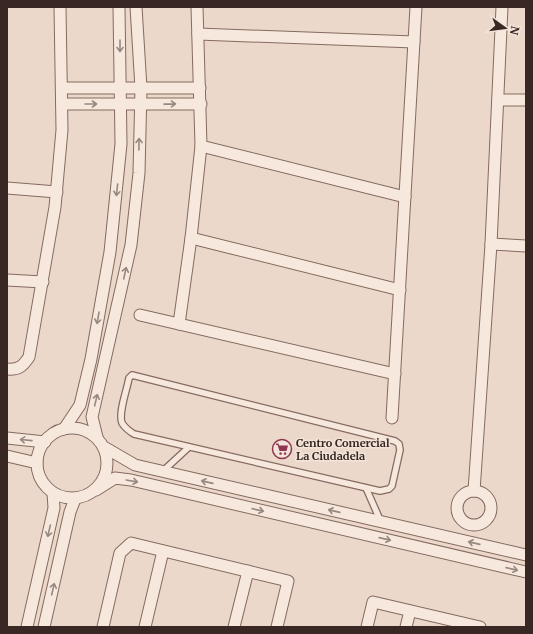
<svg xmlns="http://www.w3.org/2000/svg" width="533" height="634" viewBox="0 0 533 634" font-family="Merriweather,serif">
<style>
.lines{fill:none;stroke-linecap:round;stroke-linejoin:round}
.service-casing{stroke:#866a60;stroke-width:8}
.minor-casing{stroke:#866a60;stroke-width:13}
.service{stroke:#f6e8dd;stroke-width:5.5}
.minor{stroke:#f6e8dd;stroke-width:11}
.oneway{stroke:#978880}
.labels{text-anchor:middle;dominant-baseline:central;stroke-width:3;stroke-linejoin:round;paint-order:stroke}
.poi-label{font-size:11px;font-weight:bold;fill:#382722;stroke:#f3e4d9;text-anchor:start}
</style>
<rect width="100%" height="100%" fill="#ebd8ca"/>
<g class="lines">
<defs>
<g id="service">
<path d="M132,375L395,441L399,444L400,450L392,486L389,489L380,491L134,434C129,431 125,428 122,423C118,413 127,390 129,378Z"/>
<polyline points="163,471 189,447"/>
<polyline points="366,488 381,522"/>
</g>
<g id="minor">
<polyline points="198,34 414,42"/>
<polyline points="62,88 200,88"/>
<polyline points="498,100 526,100"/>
<polyline points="62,104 201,104"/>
<polyline points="201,146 405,197"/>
<polyline points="7,188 57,192"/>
<polyline points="191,238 400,290"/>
<polyline points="491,244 526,246"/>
<polyline points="7,280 43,282"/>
<polyline points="140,315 395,374"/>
<polyline points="179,324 191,238 201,146 197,7"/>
<path d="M7,369C19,370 23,366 29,357L55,207L62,130L60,7"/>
<polyline points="392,418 416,7"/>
<circle cx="72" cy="463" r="35"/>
<polyline points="64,429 80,405 91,359 110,252 121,144 119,7"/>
<polyline points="97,437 92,417 131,245 139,173 141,88 136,7"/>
<polyline points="7,438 45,442"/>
<polyline points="104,447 135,465 526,555"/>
<polyline points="7,456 37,463"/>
<polyline points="96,490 115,478 131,480 526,572"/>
<polyline points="474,491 491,244 502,7"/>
<circle cx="474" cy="508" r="17"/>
<polyline points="27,627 54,508 53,493"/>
<polyline points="44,627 70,512 75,499"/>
<polyline points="103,627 120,553 131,543 288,581 277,627"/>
<polyline points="145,627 163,551"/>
<polyline points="234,627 248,571"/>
<polyline points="367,627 373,602 480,627"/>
<polyline points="406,627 410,611"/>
</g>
</defs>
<!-- service casing -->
<use href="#service" class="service-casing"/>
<!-- minor casing -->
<use href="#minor" class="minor-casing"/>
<!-- service -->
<use href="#service" class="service"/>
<!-- minor -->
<use href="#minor" class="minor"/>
</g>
<!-- one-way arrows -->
<defs><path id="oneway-shaft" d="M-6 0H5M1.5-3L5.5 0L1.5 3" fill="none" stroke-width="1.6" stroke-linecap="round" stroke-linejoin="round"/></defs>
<g class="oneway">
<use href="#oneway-shaft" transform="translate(120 46) rotate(90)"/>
<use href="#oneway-shaft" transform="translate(91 104)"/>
<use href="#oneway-shaft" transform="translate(170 104) rotate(-1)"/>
<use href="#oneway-shaft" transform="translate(139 144) rotate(-89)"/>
<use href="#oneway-shaft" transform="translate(117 190) rotate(96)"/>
<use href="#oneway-shaft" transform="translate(125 273) rotate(-78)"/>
<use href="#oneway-shaft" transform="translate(98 318) rotate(100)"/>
<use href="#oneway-shaft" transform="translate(96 400) rotate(-77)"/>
<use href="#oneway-shaft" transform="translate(26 440) rotate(-174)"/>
<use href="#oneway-shaft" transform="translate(132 481) rotate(10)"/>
<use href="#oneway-shaft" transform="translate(207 482) rotate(-167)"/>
<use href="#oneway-shaft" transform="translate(258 510) rotate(13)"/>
<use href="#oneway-shaft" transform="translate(334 511) rotate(-167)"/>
<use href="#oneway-shaft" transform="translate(49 531) rotate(103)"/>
<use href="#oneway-shaft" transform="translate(385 539) rotate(13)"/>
<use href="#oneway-shaft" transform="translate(474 543) rotate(-167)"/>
<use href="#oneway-shaft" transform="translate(512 569) rotate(13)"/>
<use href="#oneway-shaft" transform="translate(53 589) rotate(-77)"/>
</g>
<!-- icons -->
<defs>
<symbol id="supermarket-ring" viewBox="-11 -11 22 22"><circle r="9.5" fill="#f3e4d9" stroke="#903650" stroke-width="1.5"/><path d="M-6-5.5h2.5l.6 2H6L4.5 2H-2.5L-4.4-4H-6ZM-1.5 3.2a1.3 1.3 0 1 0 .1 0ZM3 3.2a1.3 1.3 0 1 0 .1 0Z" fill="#903650"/></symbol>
</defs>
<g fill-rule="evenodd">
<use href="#supermarket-ring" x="271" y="438" width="22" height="22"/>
</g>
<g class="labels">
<!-- poi labels -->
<g class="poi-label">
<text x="296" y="443">Centro Comercial<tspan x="296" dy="13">La Ciudadela</tspan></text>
</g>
</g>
<!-- border -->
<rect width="533" height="634" fill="none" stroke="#382722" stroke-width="16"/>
<!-- north arrow -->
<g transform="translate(505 28) rotate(104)" stroke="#f3e4d9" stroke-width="3" paint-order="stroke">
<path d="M0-3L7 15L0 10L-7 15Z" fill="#382722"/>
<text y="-6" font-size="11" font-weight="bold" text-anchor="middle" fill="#382722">N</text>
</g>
</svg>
